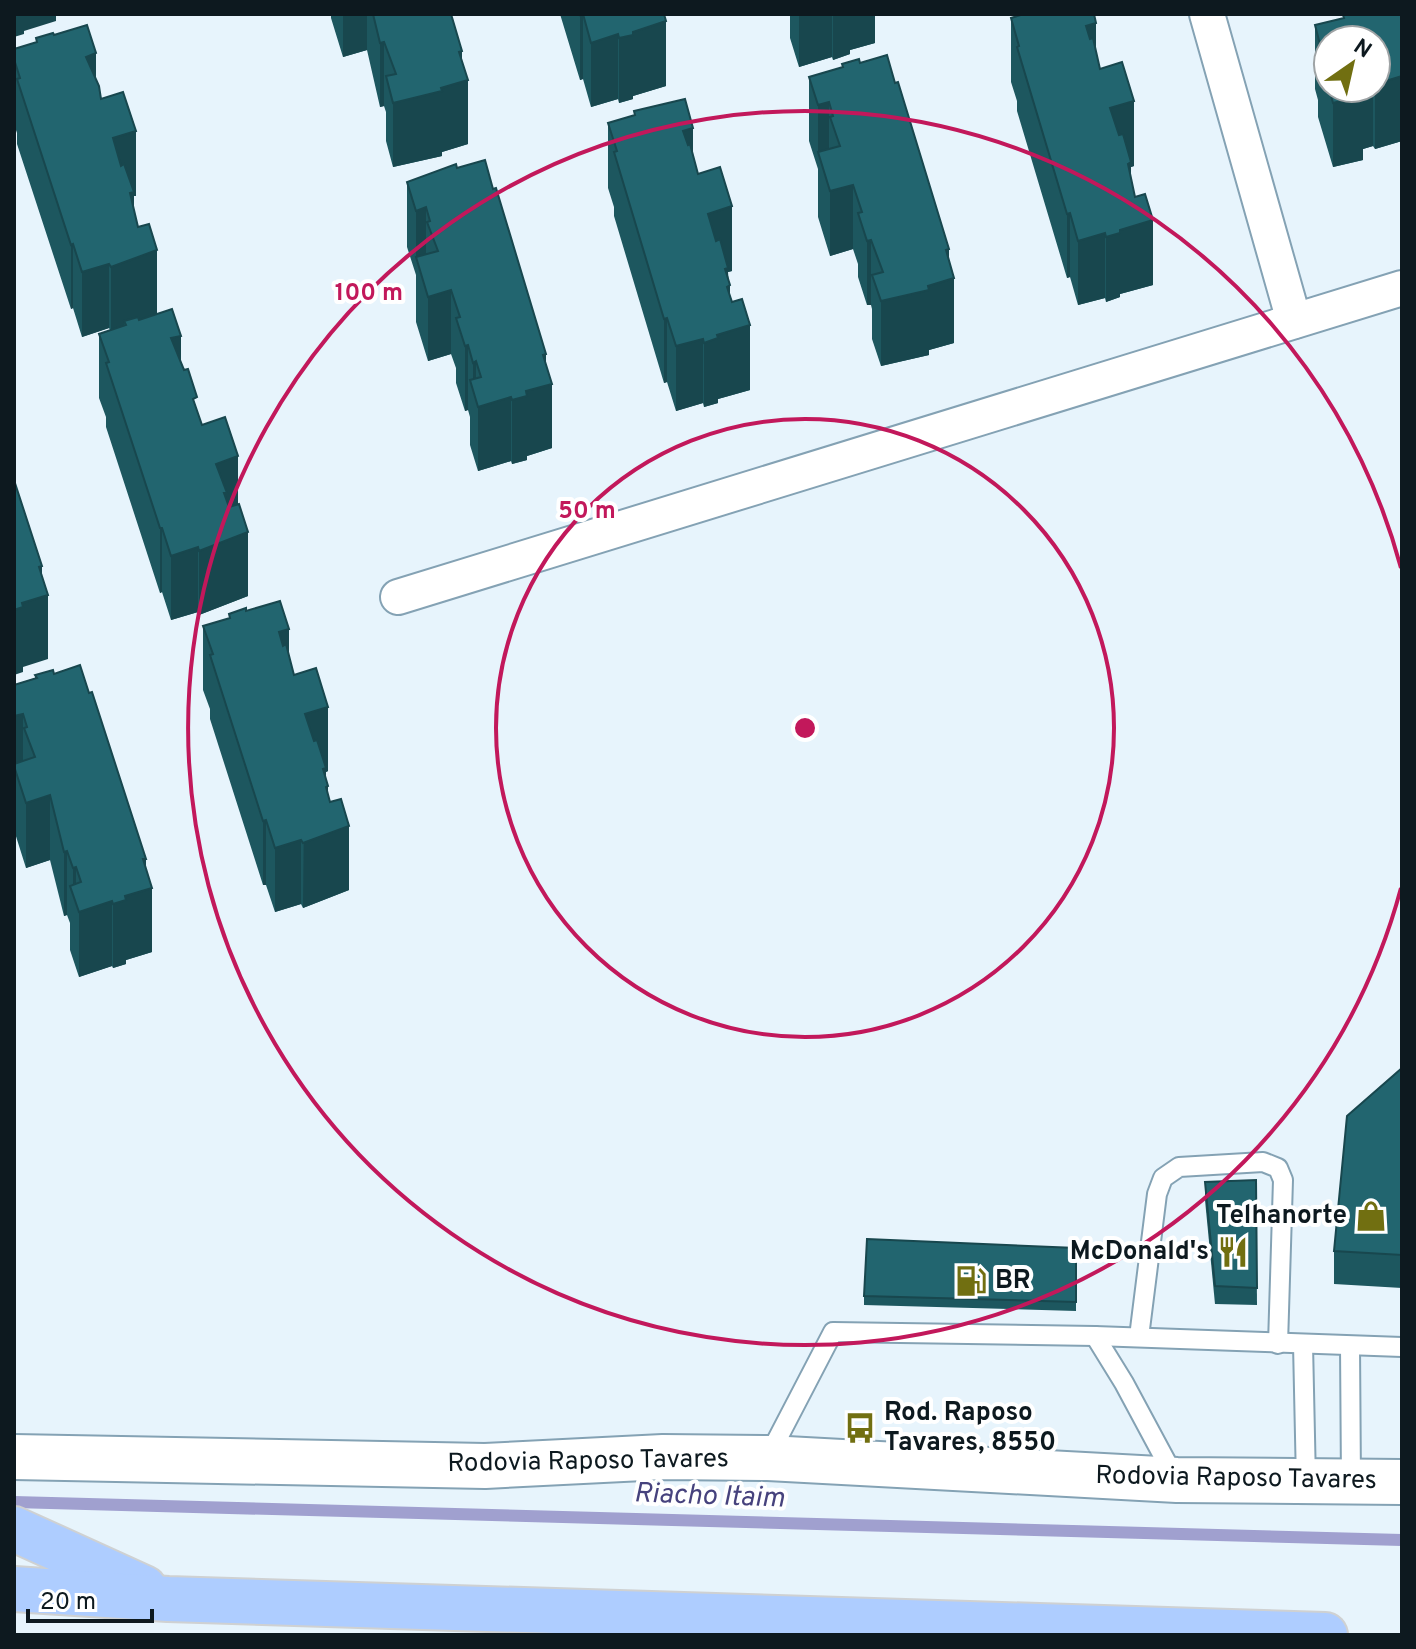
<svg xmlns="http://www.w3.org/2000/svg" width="1416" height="1649" viewBox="0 0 1416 1649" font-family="Overpass,sans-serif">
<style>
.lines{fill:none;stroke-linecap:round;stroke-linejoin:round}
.stream{stroke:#a0a0cf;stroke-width:12}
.lane-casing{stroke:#84a2b4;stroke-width:22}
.street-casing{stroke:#84a2b4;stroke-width:38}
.secondary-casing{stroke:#84a2b4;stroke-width:48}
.highway-casing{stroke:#cfd1d2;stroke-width:48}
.lane{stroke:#fff;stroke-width:18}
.street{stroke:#fff;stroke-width:34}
.secondary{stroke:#fff;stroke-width:44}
.highway{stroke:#aecdff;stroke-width:44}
.wall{fill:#1d575f;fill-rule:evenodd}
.shaded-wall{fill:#18474e}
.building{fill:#22656f;stroke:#18474e;stroke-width:2}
.ring{fill:none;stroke:#c2185b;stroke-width:4}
.labels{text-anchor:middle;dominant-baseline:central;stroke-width:8;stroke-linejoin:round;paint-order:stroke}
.poi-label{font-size:26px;font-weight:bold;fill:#0d191f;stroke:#fff;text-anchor:end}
.street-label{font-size:26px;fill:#0d191f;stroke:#fff}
.water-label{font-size:28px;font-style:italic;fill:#46427d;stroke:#fff}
.centre{fill:#c2185b;stroke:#fff;stroke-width:4}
.ring-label{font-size:24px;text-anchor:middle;font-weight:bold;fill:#c2185b;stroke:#fff;stroke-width:8;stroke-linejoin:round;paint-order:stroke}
</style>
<rect width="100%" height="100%" fill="#e7f4fc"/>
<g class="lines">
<!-- stream -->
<polyline class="stream" points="14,1502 1402,1540"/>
<defs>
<g id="lane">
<polyline points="1095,1336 1124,1383 1175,1478"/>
<polyline points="1139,1337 1157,1194 1163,1178 1179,1167 1263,1162 1278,1168 1283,1180 1278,1344"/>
<polyline points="1303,1344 1306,1482"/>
<polyline points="1350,1346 1351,1483"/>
<polyline points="768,1457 833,1332 1095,1336 1402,1347"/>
</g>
<g id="street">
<polyline points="1207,14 1294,321"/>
<polyline points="398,597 1402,288"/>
</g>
<polyline id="secondary" points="14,1457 485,1466 663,1457 768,1458 1177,1480 1402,1482"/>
<g id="highway">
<polyline points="14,1529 144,1588"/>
<polyline points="14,1589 168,1599 1325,1635"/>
</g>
</defs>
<!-- lane casing -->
<use href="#lane" class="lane-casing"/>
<!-- street casing -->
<use href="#street" class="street-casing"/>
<!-- secondary casing -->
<use href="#secondary" class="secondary-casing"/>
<!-- highway casing -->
<use href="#highway" class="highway-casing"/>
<!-- lane -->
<use href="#lane" class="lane"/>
<!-- street -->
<use href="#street" class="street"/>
<!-- secondary -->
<use href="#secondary" class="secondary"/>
<!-- highway -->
<use href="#highway" class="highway"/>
</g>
<!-- wall -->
<g class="wall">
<polygon points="331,14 451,14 462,61 468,144 442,152 442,156 393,167 386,141 386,112 384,106 380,107 367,50 343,57 331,18"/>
<polygon points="560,14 664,14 666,86 633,96 633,99 619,103 618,99 591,107 583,79 580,80"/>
<polygon points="790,14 875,14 875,43 850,50 850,54 833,60 832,57 799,67 790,38"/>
<path d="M1402,14V141L1375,149L1373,146L1363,149V160L1333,167L1318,117V100L1315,89V25L1343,18ZM1328,40H1376V88H1328Z"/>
<polygon points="1011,18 1096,53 1100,69 1134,166 1131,167 1131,178 1153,285 1120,294 1120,297 1106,302 1105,298 1078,305 1070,277 1067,278 1017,111 1017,101 1011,82"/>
<polygon points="54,35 96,80 101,99 136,196 134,196 134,210 157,314 181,363 202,425 238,504 248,596 199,615 198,612 171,620 162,592 160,593 106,427 106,417 99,398 99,334 110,330 109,328 82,337 73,308 71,309 17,144 17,133 14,124 14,49 36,42 36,38"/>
<polygon points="842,64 949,261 954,343 929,350 929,355 881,366 872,339 872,309 871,305 867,305 858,277 858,264 853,249 830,256 818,217 818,169 809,141 809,77 842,67"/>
<polygon points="634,111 693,157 698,174 732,271 728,272 730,296 750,390 718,399 718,403 704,407 703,403 676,411 667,382 664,383 614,216 614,207 608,188 608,123 634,115"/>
<polygon points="407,182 546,364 552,448 527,456 527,460 512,464 511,461 478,471 470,445 470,417 468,410 465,411 456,383 456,368 451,354 428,361 416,322 416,275 407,247"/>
<polygon points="246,611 289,656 294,675 328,771 326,772 326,779 328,796 349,890 303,908 301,904 275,912 266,885 263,885 210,719 210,709 203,690 203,626 229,618 229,614"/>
<polygon points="35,675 146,868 152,952 126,960 126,964 113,968 112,966 79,977 70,950 70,923 67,915 64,916 50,860 26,868 14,830 14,685 35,678"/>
<polygon points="1402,1068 1402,1288 1334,1284 1334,1251"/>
<polygon points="1256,1180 1257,1305 1215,1304 1205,1200 1205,1182"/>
<polygon points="1076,1248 1076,1311 864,1305 864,1296"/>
</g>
<!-- shaded-wall -->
<g class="shaded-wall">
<polygon points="14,14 56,14 56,21 24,31 24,34 14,37"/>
<polygon points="343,14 367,14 367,50 343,57"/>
<polygon points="583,14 583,79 580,80 580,15"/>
<polygon points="799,14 832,14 832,57 799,67"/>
<polygon points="833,14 875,14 875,43 850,50 850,54 833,60"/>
<polygon points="666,21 666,86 633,96 633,99 619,103 619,38 633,32"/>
<polygon points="1096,23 1096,87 1086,26"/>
<polygon points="618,34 618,99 591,107 591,43"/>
<polygon points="384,42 384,106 380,107 380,43"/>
<polygon points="462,51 462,81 468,80 468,144 442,152 442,156 393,167 393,103 441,88 459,52"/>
<polygon points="96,53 96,118 86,57"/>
<polygon points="1402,76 1402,141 1375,149 1375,88 1376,88 1376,84"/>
<polygon points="1360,88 1373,88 1373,146 1363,149 1363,160 1333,167 1333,103"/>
<polygon points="1134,101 1134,166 1131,167 1131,227 1153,220 1153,285 1120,294 1120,297 1106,302 1106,237 1120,230 1110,108"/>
<polygon points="829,102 829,167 818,152 818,169 818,105"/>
<polygon points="693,128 693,192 683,131"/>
<polygon points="136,131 136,196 134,196 134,257 113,138"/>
<polygon points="853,185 853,249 830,256 830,191"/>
<polygon points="732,206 732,271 728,272 728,286 730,285 730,331 750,325 750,390 718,399 718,403 704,407 704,343 708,214"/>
<polygon points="426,207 426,272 416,257 416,275 416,211"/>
<polygon points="1070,213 1070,277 1067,278 1067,214"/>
<polygon points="1105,233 1105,298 1078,305 1078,241"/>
<polygon points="871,240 871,305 867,305 867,241"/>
<polygon points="73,244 73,308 71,309 71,245"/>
<polygon points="949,249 949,280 954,278 954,343 929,350 929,355 881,366 881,301 928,286 946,250"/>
<polygon points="157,250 157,314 126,326 124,321 124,327 111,332 111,267"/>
<polygon points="109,264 109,328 82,337 82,272"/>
<polygon points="451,290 451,354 428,361 428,297"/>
<polygon points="667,318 667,382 664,383 664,319"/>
<polygon points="181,336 181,400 171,338"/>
<polygon points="703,339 703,403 676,411 676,346"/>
<polygon points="468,345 468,410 465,411 465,346"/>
<polygon points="546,354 546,385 552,384 552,448 527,456 527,460 512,464 512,400 526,391 543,355"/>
<polygon points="476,361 476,400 473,390 473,363"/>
<polygon points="511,397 511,461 478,471 478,407"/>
<polygon points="238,456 238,521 248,532 248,596 199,615 199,551 216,464"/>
<polygon points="160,528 162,528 162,592 160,593"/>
<polygon points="198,547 198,612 171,620 171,556"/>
<polygon points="42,566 42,597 48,595 48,659 23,667 23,672 14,675 14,610 22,603 39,567"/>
<polygon points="289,629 289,694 279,632"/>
<polygon points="328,707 328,771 326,772 326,787 328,786 328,833 349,826 349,890 303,908 305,714"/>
<polygon points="23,714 23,778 14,766 14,716"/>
<polygon points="50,795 50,860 26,868 26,803"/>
<polygon points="266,820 266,885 263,885 263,821"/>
<polygon points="301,840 301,904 275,912 275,848"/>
<polygon points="67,851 67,915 64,916 64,852"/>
<polygon points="143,859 146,859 146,889 152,888 152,952 126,960 126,964 113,968 113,904 125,896"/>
<polygon points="76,867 76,903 73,894 73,868"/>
<polygon points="112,901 112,966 79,977 79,912"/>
</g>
<!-- building -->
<g class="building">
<polygon points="373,14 451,14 462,51 459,52 468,80 441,88 442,91 393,103 386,76 396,74 384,42 380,43"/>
<polygon points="580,14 664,14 666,21 633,32 633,35 619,38 618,34 591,43 583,14 580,15"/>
<polygon points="1024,14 1094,14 1096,23 1086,26 1090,39 1093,38 1100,69 1122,62 1134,101 1110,108 1119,135 1123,134 1131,162 1128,164 1135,197 1145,194 1153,220 1120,230 1120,233 1106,237 1105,233 1078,241 1070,213 1067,214 1017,47 1019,46 1011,18"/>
<polygon points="1347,14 1402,14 1402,76 1376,84 1376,40 1328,40 1328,85 1318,52 1322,52 1315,25 1344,18 1343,15"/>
<polygon points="87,25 96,53 86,57 99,86 101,99 123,92 136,131 113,138 121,166 124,164 134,192 130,193 138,227 149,224 157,250 111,267 109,264 82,272 73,244 71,245 17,79 20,78 14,59 14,49 37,42 36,38 53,33 54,35"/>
<polygon points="887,55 895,83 898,82 949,249 946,250 954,278 928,286 929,290 881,301 872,275 883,272 871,240 867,241 858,213 862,212 853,185 830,191 818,152 840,146 830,117 833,116 829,102 818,105 809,77 843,67 842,64 859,59 860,63"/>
<polygon points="1329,88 1361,88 1363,95 1333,103"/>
<polygon points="685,99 693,128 683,131 688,145 690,144 698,174 720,167 732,206 708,214 716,241 720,239 728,268 725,269 730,285 727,287 732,302 742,299 750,325 717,335 718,338 704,343 703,339 676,346 667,318 664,319 614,152 617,151 608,123 635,115 634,111"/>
<polygon points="485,160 493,189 496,188 546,354 543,355 552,384 526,391 527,396 512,400 511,397 478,407 470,380 481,377 476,361 473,363 468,345 465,346 456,318 460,317 451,290 428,297 416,257 438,251 427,222 430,221 426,207 416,211 407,182 456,164 457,168"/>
<polygon points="172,309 181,336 171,338 184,370 188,369 197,397 193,399 202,425 225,417 238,456 216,464 227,493 224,493 229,507 239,504 248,532 199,551 198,547 171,556 162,528 160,528 106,363 109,362 99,334 126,325 124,321 138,317 139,320"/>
<polygon points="14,480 42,566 39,567 48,595 22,603 23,607 14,610"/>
<polygon points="280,601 289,629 279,632 283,646 286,644 294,675 316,668 328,707 305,714 314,741 317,740 326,768 323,769 328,786 326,787 330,802 341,799 349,826 303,843 301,840 275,848 266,820 263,821 210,655 213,654 203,626 230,618 229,614 246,608 246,611"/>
<polygon points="80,665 89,693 92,692 146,859 143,859 152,888 125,896 126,900 113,904 112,901 79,912 70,886 81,882 76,867 73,868 67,851 64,852 50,795 26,803 14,766 14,764 35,757 24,728 27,727 23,714 14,716 14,685 37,678 35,675 53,670 54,674"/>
<polygon points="1402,1068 1402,1255 1334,1251 1347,1116"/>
<polygon points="1256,1180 1257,1288 1215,1286 1205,1182"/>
<polygon points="867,1239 1076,1248 1076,1302 864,1296"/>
</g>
<!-- distance rings -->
<g class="ring">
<circle cx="805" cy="728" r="309"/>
<path d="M1401 888A617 617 0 1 1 1401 568"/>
</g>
<!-- icons -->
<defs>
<symbol id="shop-bare" viewBox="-9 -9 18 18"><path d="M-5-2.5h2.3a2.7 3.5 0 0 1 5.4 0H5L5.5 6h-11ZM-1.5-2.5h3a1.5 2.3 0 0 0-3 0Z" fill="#716f11" stroke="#fff" stroke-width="2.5" paint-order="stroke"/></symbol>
<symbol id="restaurant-bare" viewBox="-9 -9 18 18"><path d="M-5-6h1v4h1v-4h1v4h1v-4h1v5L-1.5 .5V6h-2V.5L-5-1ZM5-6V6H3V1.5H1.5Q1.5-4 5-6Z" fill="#716f11" stroke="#fff" stroke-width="2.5" paint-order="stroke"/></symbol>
<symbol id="fuel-bare" viewBox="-9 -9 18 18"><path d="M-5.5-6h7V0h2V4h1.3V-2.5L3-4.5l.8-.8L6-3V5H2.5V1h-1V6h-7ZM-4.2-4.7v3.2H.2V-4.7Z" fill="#716f11" stroke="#fff" stroke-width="2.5" paint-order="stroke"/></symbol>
<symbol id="bus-bare" viewBox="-9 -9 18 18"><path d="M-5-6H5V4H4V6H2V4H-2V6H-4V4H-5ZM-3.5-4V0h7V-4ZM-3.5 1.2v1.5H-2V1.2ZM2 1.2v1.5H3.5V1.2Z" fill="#716f11" stroke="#fff" stroke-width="2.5" paint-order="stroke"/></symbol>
</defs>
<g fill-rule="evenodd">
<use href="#shop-bare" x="1349" y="1194" width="44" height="44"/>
<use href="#restaurant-bare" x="1211" y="1230" width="44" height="44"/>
<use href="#fuel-bare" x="949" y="1259" width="44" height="44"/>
<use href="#bus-bare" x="838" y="1406" width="44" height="44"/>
</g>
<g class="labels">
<!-- poi labels -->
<g class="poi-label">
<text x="1347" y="1216">Telhanorte</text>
<text x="1209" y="1252">McDonald's</text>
<text x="995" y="1281" text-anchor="start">BR</text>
<text x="884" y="1413" text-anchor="start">Rod. Raposo<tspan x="884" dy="30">Tavares, 8550</tspan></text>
</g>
<!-- street labels -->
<g class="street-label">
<text transform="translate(588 1462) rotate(-1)">Rodovia Raposo Tavares</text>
<text transform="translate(1236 1479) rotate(1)">Rodovia Raposo Tavares</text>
</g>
<!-- water labels -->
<g class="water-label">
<text transform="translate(709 1497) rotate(2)">Riacho Itaim</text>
</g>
</g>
<circle cx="805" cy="728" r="12" class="centre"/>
<g class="ring-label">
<text x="369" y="300">100 m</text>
<text x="587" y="518">50 m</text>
</g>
<!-- border -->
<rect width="1416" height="1649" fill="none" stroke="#0d191f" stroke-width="32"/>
<!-- north arrow -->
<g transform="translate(1352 64) rotate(34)"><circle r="38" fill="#ffffff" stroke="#9ea3a5" stroke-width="2"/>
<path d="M0-6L14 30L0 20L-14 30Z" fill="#716f11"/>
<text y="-12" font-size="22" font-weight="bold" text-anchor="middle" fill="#0d191f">N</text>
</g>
<!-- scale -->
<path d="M28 1609v12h124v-12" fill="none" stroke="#0d191f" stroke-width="4"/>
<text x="40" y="1609" font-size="24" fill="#0d191f" stroke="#ffffff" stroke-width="6" paint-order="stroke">20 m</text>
</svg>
